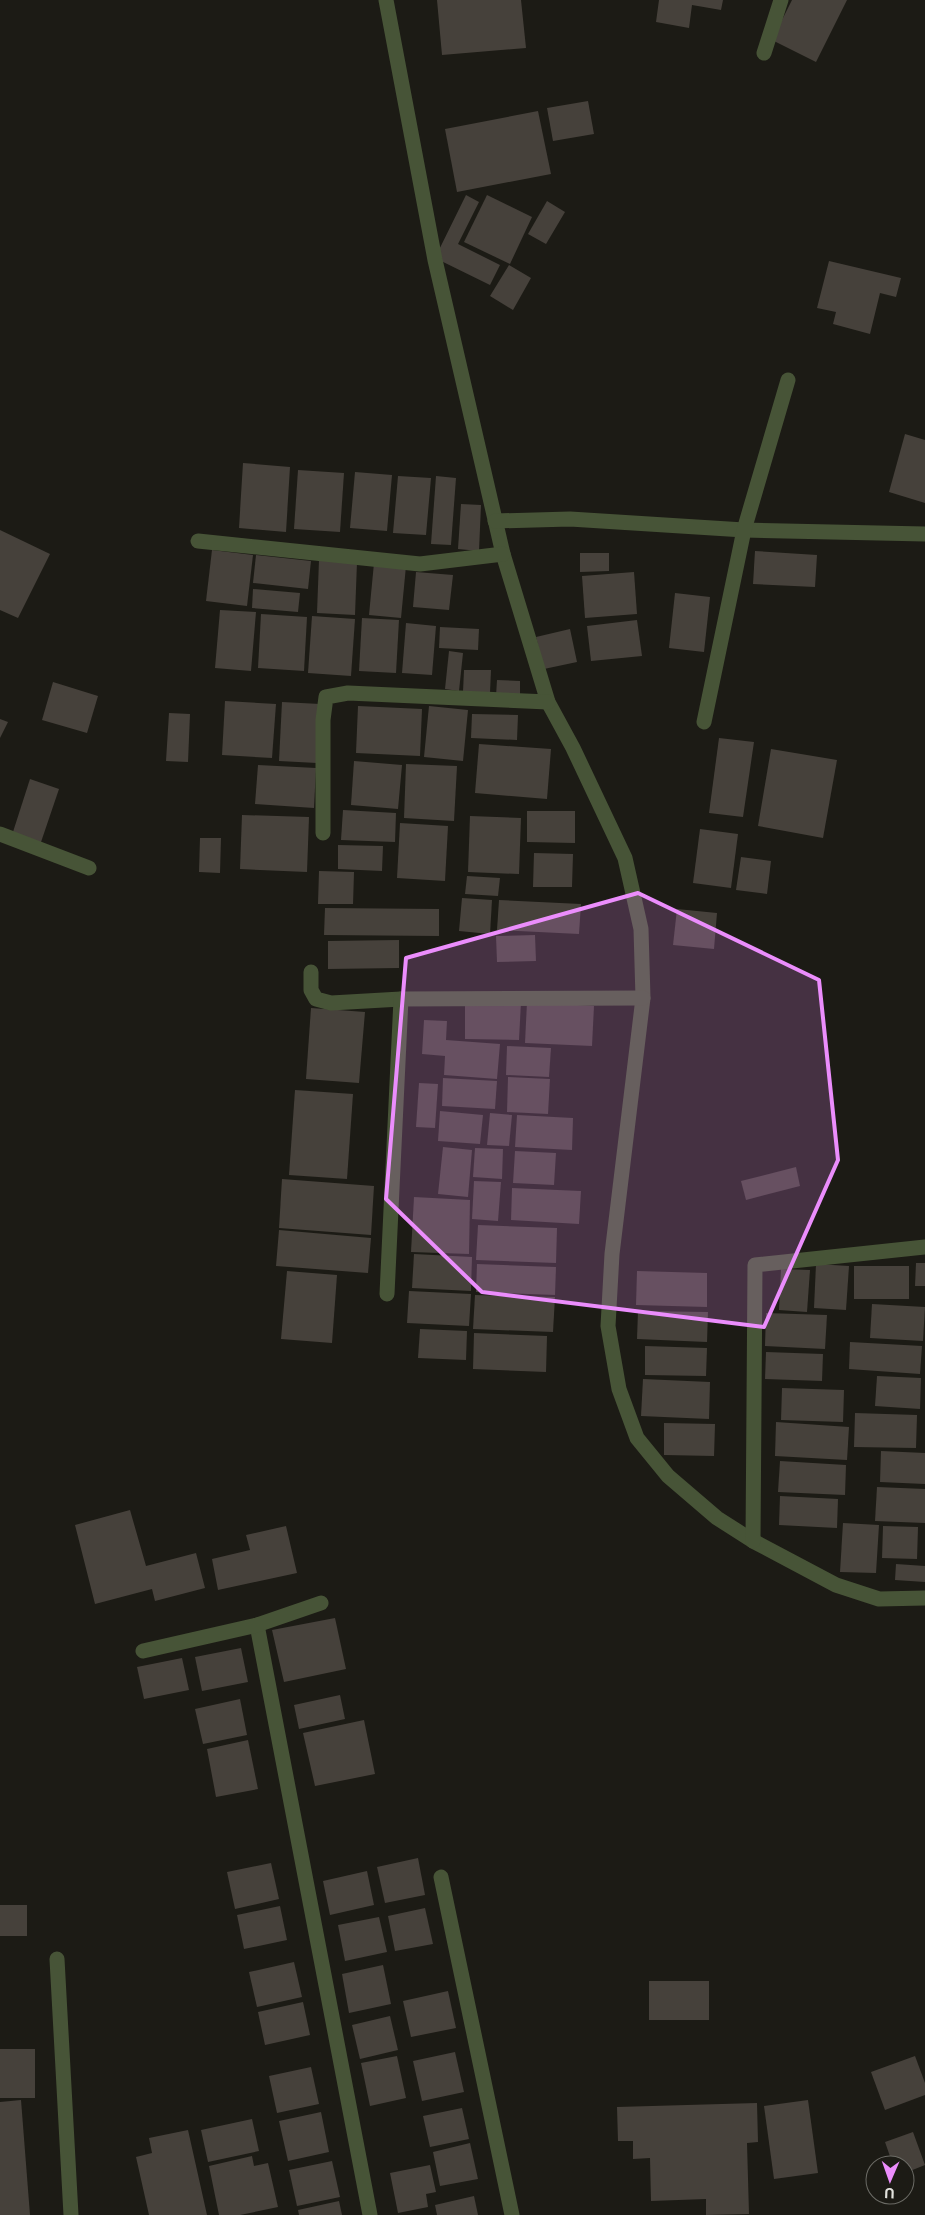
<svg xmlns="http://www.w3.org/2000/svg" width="925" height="2215" viewBox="0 0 925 2215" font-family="Inter,sans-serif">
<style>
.building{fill:#46413b}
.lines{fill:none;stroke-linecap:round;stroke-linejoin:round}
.minor{stroke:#475437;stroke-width:15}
.marked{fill:#eb8dfc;fill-opacity:0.2;stroke:#eb8dfc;stroke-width:4;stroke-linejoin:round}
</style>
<rect width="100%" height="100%" fill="#1c1b15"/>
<!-- building -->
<g class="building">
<polygon points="437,0 521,0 526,48 442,55"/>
<polygon points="659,0 723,0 721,10 692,5 689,28 656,22"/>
<polygon points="792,0 847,0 816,62 772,40"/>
<polygon points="588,101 594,134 553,141 547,108"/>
<polygon points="538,111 551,174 457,192 445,129"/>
<polygon points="466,195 479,202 458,244 500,265 490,285 435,258"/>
<polygon points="487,195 532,217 510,264 464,242"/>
<polygon points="547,201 565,212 546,244 528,234"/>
<polygon points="829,261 901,278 896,297 880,293 870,334 833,324 836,312 817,308"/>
<polygon points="509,265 531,278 513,310 490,296"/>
<polygon points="905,434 925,440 925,503 889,492"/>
<polygon points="243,463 290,467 286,532 239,528"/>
<polygon points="298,470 344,473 340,532 294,529"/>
<polygon points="355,472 392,475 387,531 350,528"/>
<polygon points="398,476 431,478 426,535 393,533"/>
<polygon points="436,476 456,478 451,545 431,544"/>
<polygon points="461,504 481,505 479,551 458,549"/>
<polygon points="0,530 50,554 18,618 0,610"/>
<polygon points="212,550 253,555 247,606 206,601"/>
<polygon points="755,551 817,555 815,587 753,584"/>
<polygon points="580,553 609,553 609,571 580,572"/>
<polygon points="256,555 311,561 308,589 253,583"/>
<polygon points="319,560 357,562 355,615 317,613"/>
<polygon points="374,563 406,566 401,618 369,615"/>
<polygon points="416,572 453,575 449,610 413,607"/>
<polygon points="634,572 637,614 585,618 582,576"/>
<polygon points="253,589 300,593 298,612 252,608"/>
<polygon points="675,593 710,597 704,652 669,648"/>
<polygon points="220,610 256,612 251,671 215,668"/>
<polygon points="261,614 307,617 304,671 258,668"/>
<polygon points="312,616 355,619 351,676 308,673"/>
<polygon points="362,618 399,620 396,673 359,671"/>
<polygon points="637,620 642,656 591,661 587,626"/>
<polygon points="406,623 436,626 432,675 402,673"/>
<polygon points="440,627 479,629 478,650 439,648"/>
<polygon points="570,629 577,662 544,669 536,637"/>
<polygon points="449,651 463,653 459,691 445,689"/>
<polygon points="464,670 491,670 490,693 463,692"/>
<polygon points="497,680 520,681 520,697 496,696"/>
<polygon points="53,682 98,696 87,733 42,720"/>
<polygon points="225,701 276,704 272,758 222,755"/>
<polygon points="282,702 320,704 317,763 279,761"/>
<polygon points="358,706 422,709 420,756 356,753"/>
<polygon points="429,706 468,710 463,761 424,757"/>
<polygon points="169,713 190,714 188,762 166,761"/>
<polygon points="472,714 518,715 517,740 471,738"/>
<polygon points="0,719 8,722 0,738"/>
<polygon points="719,738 754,742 743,817 709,813"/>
<polygon points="479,744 551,749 547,799 475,793"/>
<polygon points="771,749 837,760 823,838 758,826"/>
<polygon points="354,761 402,765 398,809 351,805"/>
<polygon points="406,764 457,766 454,821 404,818"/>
<polygon points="258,765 316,768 314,808 255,804"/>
<polygon points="30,779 59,789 40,845 12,835"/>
<polygon points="343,810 396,813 395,842 341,840"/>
<polygon points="527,811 575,811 575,843 527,842"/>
<polygon points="242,815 309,817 307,872 240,869"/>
<polygon points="470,816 521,818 519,874 468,872"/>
<polygon points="400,823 448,826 445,881 397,878"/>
<polygon points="700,829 738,834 731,888 693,883"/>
<polygon points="200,838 221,838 220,873 199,872"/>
<polygon points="338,845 383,846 382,871 338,869"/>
<polygon points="534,853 573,854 572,887 533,887"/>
<polygon points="741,857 771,861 767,894 736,890"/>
<polygon points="319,871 354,872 353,904 318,904"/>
<polygon points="467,876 500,878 498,896 465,894"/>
<polygon points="462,898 492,900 490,934 459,931"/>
<polygon points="499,900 581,904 579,934 497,930"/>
<polygon points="325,908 439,909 439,936 324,935"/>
<polygon points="677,909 717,913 714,949 673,945"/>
<polygon points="535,935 536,961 497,962 496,936"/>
<polygon points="399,940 399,968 328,969 328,941"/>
<polygon points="465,1001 521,1002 519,1040 465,1039"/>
<polygon points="527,1002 594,1006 592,1046 525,1043"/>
<polygon points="311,1008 365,1012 359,1083 306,1079"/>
<polygon points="424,1020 447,1021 446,1040 500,1044 497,1079 444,1075 445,1056 422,1054"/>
<polygon points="507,1046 551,1048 549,1077 506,1075"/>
<polygon points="508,1077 550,1079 548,1114 507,1112"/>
<polygon points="443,1078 497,1081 495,1109 442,1106"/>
<polygon points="419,1083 438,1084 435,1128 416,1127"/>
<polygon points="295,1090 353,1094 347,1179 289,1175"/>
<polygon points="440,1111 483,1115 480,1144 438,1141"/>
<polygon points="490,1113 512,1115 509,1146 487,1145"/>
<polygon points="517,1115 573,1118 572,1150 515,1147"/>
<polygon points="443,1147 472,1150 468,1197 438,1194"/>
<polygon points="475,1148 503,1149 502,1179 473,1177"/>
<polygon points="515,1151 556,1153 554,1185 513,1183"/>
<polygon points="796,1167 800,1186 746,1200 741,1181"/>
<polygon points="282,1179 374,1186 371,1235 279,1228"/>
<polygon points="474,1181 501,1182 498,1221 472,1219"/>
<polygon points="512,1188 581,1191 579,1224 511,1220"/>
<polygon points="414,1197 470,1200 469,1254 411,1252"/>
<polygon points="478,1225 557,1228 556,1263 476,1260"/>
<polygon points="279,1230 371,1238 368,1273 276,1266"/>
<polygon points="414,1254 472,1257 471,1291 412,1288"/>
<polygon points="916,1263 925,1263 925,1286 915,1286"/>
<polygon points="477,1264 556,1267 555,1295 476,1292"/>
<polygon points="816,1264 849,1266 846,1310 814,1308"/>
<rect x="854" y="1266" width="55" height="33"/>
<polygon points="781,1269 810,1270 807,1312 779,1310"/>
<polygon points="287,1271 337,1275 332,1343 281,1339"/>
<polygon points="637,1271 707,1273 707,1307 636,1305"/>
<polygon points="409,1291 471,1294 469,1326 407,1323"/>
<polygon points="475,1295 555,1297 553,1332 473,1329"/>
<polygon points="872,1304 925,1307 923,1341 870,1338"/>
<polygon points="638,1311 708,1312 707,1342 637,1339"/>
<polygon points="766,1313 827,1315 825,1349 765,1346"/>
<polygon points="420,1329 467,1331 466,1360 418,1358"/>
<polygon points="474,1333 547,1336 546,1372 473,1369"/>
<polygon points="850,1342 922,1346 920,1374 849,1369"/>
<polygon points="645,1346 707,1348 706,1376 645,1375"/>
<polygon points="766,1352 823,1354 822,1381 765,1379"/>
<polygon points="877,1376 921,1378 920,1409 875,1406"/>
<polygon points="643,1379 710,1382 709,1419 641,1416"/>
<polygon points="782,1388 844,1390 843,1422 781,1420"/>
<polygon points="855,1413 917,1415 916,1448 854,1447"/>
<polygon points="776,1422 849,1427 847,1460 775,1456"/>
<polygon points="664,1423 715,1424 714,1456 664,1455"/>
<polygon points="881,1451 925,1453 925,1484 880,1482"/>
<polygon points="780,1461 846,1465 845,1495 778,1492"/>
<polygon points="877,1487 925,1489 925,1523 875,1521"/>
<polygon points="780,1496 838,1499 837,1528 779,1525"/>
<polygon points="130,1510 146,1566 196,1553 205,1588 155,1601 152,1589 95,1604 75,1525"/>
<polygon points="843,1523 879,1525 876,1573 840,1572"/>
<polygon points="286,1526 297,1573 218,1590 212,1559 250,1550 246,1535"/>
<polygon points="883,1526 918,1527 917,1559 882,1558"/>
<polygon points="896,1564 925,1566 925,1582 895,1580"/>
<polygon points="335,1618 346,1669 284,1682 272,1630"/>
<polygon points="241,1648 248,1682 202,1691 195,1657"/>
<polygon points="182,1658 189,1690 144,1699 137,1667"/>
<polygon points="340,1695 345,1719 299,1729 294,1705"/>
<polygon points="240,1699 247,1735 203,1744 195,1709"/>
<polygon points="364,1720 375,1774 315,1786 303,1733"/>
<polygon points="248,1740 258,1789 216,1797 207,1749"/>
<polygon points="418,1858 425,1895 385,1903 377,1867"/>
<polygon points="271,1863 279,1899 235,1909 227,1872"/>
<polygon points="367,1871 374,1905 330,1915 323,1881"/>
<rect x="0" y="1905" width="27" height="31"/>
<polygon points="280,1906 287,1940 244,1949 237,1915"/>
<polygon points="425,1908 433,1944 395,1951 388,1916"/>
<polygon points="379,1917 387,1952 345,1961 338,1925"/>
<polygon points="294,1962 302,1997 257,2007 249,1972"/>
<polygon points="383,1965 391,2004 349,2013 342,1974"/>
<rect x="649" y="1981" width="60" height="39"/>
<polygon points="448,1991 456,2028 411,2037 403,2001"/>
<polygon points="303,2002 310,2035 265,2045 258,2012"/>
<polygon points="390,2016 398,2050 360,2059 352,2025"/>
<rect x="0" y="2049" width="35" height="49"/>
<polygon points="455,2052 464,2092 422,2101 413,2061"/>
<polygon points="397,2056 406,2098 370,2106 361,2063"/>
<polygon points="915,2056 925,2083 925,2095 885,2110 871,2072"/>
<polygon points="311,2067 319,2104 277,2113 269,2076"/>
<polygon points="21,2100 30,2215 0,2215 0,2102"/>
<polygon points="808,2100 818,2173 774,2179 764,2106"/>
<polygon points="757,2103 758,2142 747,2143 749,2214 706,2215 706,2199 651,2201 650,2158 633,2159 633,2141 618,2141 617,2107"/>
<polygon points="462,2108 469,2139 430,2147 423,2116"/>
<polygon points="321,2112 329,2152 288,2161 279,2121"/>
<polygon points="252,2119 259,2151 208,2162 201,2130"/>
<polygon points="188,2130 207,2215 149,2215 136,2157 152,2153 149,2138"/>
<polygon points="913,2132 925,2165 905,2173 905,2165 893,2165 885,2142"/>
<polygon points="470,2143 478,2179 440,2186 433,2152"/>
<polygon points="252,2156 254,2166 268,2163 278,2207 240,2215 219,2215 209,2166"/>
<polygon points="332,2161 340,2197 297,2206 289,2170"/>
<polygon points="430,2165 436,2192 426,2194 428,2207 398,2213 390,2173"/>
<polygon points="474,2196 478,2215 437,2215 435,2205"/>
<polygon points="339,2201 342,2215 299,2215 298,2210"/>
</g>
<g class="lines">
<!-- minor -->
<g class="minor">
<polyline points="386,0 435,260 503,554 548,702 573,748 625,858 641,929 643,998 612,1254 608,1326 619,1389 637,1438 668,1476 717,1518 753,1541 836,1585 879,1599 925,1598"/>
<polyline points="764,53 781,0"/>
<polyline points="495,521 570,519 744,530 925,534"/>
<polyline points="198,541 420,564 503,554"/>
<polyline points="704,722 744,530 788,380"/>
<polyline points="323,833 323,720 326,697 348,693 548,702"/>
<polyline points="0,834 89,868"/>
<polyline points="311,972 311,990 316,999 331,1003 401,999"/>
<polyline points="387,1294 401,999 643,998"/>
<polyline points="753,1541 755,1265 925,1247"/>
<polyline points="257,1625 370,2215"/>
<polyline points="143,1651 257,1625 321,1603"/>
<polyline points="441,1877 512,2215"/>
<polyline points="57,1959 71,2215"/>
</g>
</g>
<!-- marked area -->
<path class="marked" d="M638,893L819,980L838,1160L764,1327L482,1292L386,1199L406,958Z"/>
<!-- north arrow -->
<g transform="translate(890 2180) rotate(182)"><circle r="24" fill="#1c1b15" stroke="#6b6b65"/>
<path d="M0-4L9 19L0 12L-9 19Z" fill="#eb8dfc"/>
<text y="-8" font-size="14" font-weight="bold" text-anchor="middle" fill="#e2e2dd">U</text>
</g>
</svg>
